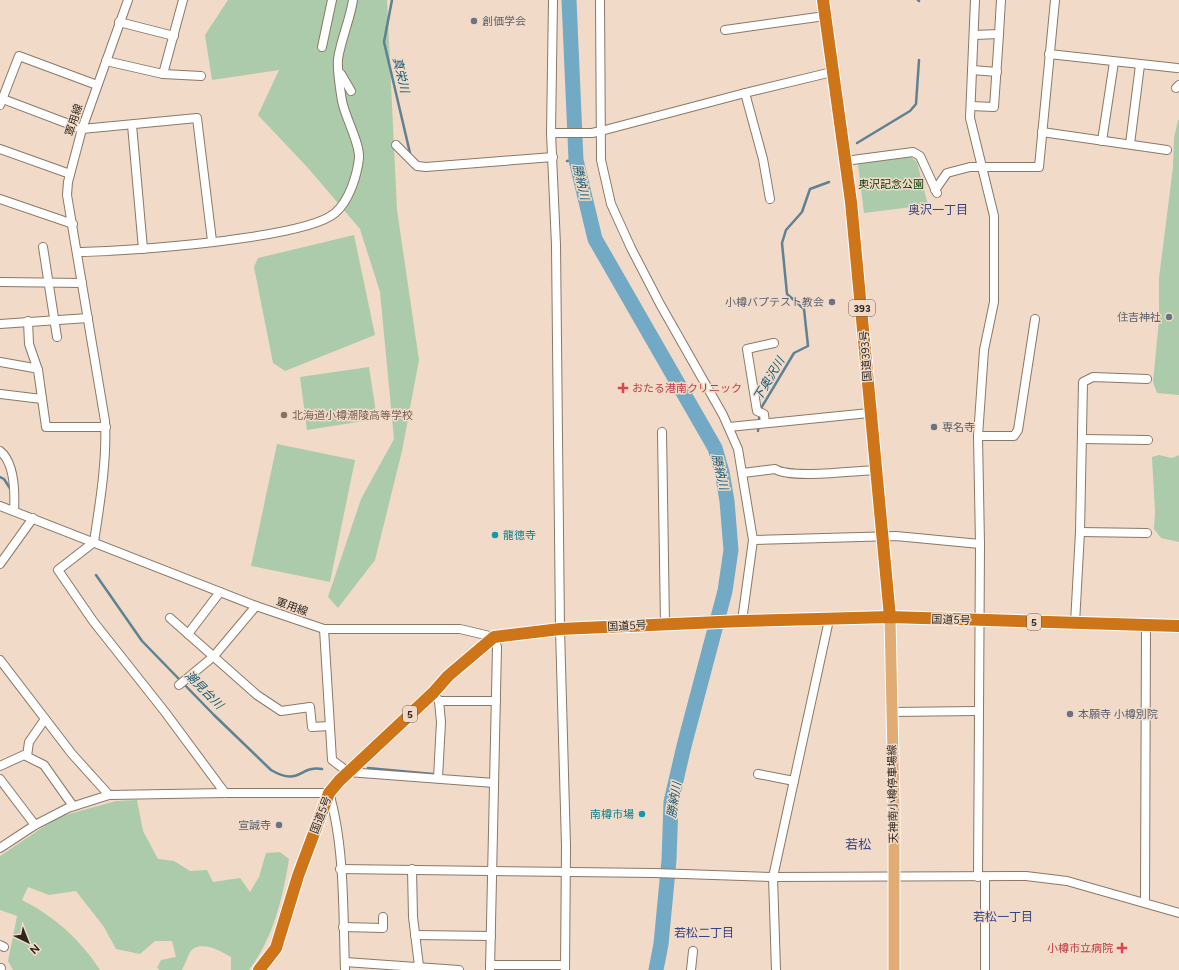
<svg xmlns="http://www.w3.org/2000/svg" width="1179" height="970" viewBox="0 0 1179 970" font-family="Figtree,'Noto Sans JP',sans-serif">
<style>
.green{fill:#abcbaa}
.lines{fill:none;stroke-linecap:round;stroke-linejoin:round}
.stream{stroke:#5e8293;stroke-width:2.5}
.river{stroke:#72a9c5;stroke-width:15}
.minor-casing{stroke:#8b7867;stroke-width:10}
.major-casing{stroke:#fff;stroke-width:13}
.highway-casing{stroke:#fff;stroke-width:14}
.minor{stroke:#fff;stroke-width:8}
.major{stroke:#e1ac74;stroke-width:11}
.highway{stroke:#cd7518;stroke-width:12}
.worship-dot{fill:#6b7280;stroke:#f1dbc8;stroke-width:1.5}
.health-dot{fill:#e0444e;stroke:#f1dbc8;stroke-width:1.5}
.education-dot{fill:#8d6e63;stroke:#f1dbc8;stroke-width:1.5}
.culture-dot{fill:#0f9aa8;stroke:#f1dbc8;stroke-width:1.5}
.labels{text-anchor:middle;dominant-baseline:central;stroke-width:3;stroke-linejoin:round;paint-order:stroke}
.shield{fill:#f1dbc8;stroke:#685c52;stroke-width:1}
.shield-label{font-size:10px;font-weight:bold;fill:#2e261f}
.worship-label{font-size:11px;fill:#5b616d;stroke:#f1dbc8;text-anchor:start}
.street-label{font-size:11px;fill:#2e261f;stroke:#f1dbc8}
.park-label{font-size:11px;fill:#003a04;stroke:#f1dbc8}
.health-label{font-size:11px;fill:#be3a42;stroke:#f1dbc8;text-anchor:start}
.education-label{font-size:11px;fill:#785e54;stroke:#f1dbc8;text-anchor:start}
.culture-label{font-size:11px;fill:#0d838f;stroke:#f1dbc8;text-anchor:start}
.water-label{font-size:12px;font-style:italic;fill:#165b78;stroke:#f1dbc8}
.neighbourhood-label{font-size:12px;fill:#35447f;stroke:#f1dbc8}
.quarter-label{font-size:13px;fill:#35447f;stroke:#f1dbc8}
</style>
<rect width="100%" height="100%" fill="#f1dbc8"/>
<!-- green -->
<g class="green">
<polygon points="228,0 387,0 397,210 419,360 402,451 375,560 338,608 328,597 361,499 394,439 380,292 360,229 308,168 258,115 279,70 212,80 205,35"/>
<polygon points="1178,120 1179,120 1179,395 1157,393 1153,382 1159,320 1159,278 1173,167 1174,138"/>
<polygon points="911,157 917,162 928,205 864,213 858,164"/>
<polygon points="354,235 375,335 285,371 273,363 254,267 258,258"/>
<polygon points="369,367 377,419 307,430 300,377"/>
<polygon points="277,444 355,460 330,582 251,566"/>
<polygon points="1159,455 1172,458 1179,455 1179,542 1161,538 1154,529 1155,512 1152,457"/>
<path d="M137,800L143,831L158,859L174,861L190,871L207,870L213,882L240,878L250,892L259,877L266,853L280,852L289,859C283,897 273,939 249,970H231V957C221,951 200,939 190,952C187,958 185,964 182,970H160L157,968L161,960L176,957L172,941H155L140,954L116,949L104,927L76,891L49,895L28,887L22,900C54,916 81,940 100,970H13L8,961L17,916L0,910V856L58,817L116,801Z"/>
</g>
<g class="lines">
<!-- stream -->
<g class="stream">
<polyline points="392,0 384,42 410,153"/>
<polyline points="918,0 919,1"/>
<polyline points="857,143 910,111 916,104 919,60"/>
<polyline points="567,161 576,160"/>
<polyline points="758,431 760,410 794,353 808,346 804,309 787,294 782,243 786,230 802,212 810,189 829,182"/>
<polyline points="0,477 4,479 11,490"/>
<path d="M96,575L142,641L214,715L271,770C300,787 299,765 322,769"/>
<polyline points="368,768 433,774"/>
</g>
<!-- river -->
<polyline class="river" points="569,0 576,160 595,239 715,448 722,472 727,501 731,550 725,591 684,746 671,802 669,860 661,944 656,970"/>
<defs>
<g id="minor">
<path d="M128,0L82,129L68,182L67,195L105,421C107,462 100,502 94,542L58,570L93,621L165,712L225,793"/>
<polyline points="553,0 551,133 556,245 560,629 566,846 565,970"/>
<polyline points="600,0 601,160 611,204 631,248 660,304 723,415 738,449 753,540 742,621"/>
<polyline points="975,0 970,118 994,216 994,302 984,350 978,436 980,544 978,877"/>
<polyline points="119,22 174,36"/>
<polyline points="725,30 825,16"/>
<polyline points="974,35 999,34 1001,0"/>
<polyline points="322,47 332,0"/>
<polyline points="1049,54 1177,68"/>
<polyline points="106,61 163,74 201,76"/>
<polyline points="972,70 997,72"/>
<polyline points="163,74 183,0"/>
<polyline points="341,74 351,91"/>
<polyline points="1176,88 1179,85"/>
<polyline points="745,93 763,159 770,199"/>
<polyline points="0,98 82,129 197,118 212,241"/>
<polyline points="0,105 19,56 97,85"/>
<polyline points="971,106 994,107 999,34"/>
<polyline points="132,125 143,249"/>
<polyline points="1042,132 1167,150"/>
<polyline points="551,133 592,133 601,131 745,93 832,72"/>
<polyline points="1102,141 1114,62"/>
<polyline points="1130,144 1140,65"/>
<polyline points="396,145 417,166 426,167 553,157"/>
<polyline points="0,149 70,174"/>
<polyline points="845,161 913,152 920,156 937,193"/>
<polyline points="935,190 947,173 970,167 1039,167 1055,0"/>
<polyline points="0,199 73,224"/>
<polyline points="43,247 57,337"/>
<path d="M77,252C122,252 305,239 335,213C349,201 357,176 359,158C360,143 345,117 342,101C340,88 337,71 338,59C341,39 350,20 353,0"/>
<polyline points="0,282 82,283"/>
<polyline points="28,321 29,344 38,370"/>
<polyline points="0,324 88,318"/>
<polyline points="0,362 34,368 38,370 46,427 106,427"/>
<polyline points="0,394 42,399"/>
<polyline points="765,423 764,414 757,411 747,349 774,343"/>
<polyline points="729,427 869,413"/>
<polyline points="662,432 665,624"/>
<polyline points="978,436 1014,436 1018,430 1035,319"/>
<polyline points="1082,439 1148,440"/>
<path d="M0,451C15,463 15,493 14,511"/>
<path d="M743,473L775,469C790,479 854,471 876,470"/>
<polyline points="0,506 256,606 324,629 460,629 494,637 497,647 490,970"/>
<polyline points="1080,532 1147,533"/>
<polyline points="753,540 896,536 980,544"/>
<polyline points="0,564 33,518"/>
<polyline points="170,618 257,695 281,711 310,707 312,727 329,726"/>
<polyline points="1075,623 1080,532 1083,382 1093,377 1147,379"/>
<polyline points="324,629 332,760 348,772 494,783"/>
<polyline points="188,634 220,592"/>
<polyline points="0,660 72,754 109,795"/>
<polyline points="179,685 214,656 256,606"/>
<polyline points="433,693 439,701 441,722 438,778"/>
<polyline points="439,701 496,701"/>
<polyline points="891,712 978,711"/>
<polyline points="27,756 29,742 45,719"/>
<polyline points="0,766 24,755 44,765 73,806"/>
<polyline points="758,774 794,781"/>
<polyline points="0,779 35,825"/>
<path d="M0,848L35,825L68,808L109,795L225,793H329C345,846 343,915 345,970"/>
<polyline points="340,869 654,873 773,877 1026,876 1067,881 1179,913"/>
<polyline points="412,869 413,917 419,966"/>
<polyline points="1145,902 1146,625"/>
<polyline points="343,927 383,928 383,917"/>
<polyline points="415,935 491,936"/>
<polyline points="0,945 4,947"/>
<polyline points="345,962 459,970"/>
<polyline points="490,965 565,965"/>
<polyline points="0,969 1,968"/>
<polyline points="691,970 693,951"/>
<polyline points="776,970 773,877 829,620"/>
<polyline points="985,970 985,877"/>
</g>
<polyline id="major" points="890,617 894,804 894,970"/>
<g id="highway">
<polyline points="823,0 851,202 890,617"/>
<polyline points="259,970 276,948 298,876 329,793 339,781 433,693 448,676 494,637 560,629 742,621 890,617 1179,626"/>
</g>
</defs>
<!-- minor casing -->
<use href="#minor" class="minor-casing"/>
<!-- major casing -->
<use href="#major" class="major-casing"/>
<!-- highway casing -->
<use href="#highway" class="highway-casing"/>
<!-- minor -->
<use href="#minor" class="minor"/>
<!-- major -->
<use href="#major" class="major"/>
<!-- highway -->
<use href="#highway" class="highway"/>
</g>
<!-- markers -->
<g class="worship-dot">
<circle cx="474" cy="21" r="4"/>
<circle cx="832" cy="302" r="4"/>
<circle cx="1169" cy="317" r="4"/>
<circle cx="934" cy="427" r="4"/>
<circle cx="1070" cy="714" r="4"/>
<circle cx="279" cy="825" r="4"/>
</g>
<g class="health-dot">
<path d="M621 382h4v4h4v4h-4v4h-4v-4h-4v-4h4z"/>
<path d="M1120 942h4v4h4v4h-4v4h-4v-4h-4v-4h4z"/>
</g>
<circle class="education-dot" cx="284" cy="415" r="4"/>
<g class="culture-dot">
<circle cx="495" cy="535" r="4"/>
<circle cx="642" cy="814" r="4"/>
</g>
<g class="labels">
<!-- shield labels -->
<g class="shield">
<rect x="849" y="300" width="26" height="16" rx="3"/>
<rect x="1027" y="614" width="14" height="16" rx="3"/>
<rect x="403" y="706" width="14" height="16" rx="3"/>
</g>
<g class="shield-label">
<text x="862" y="308">393</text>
<text x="1034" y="622">5</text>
<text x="410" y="714">5</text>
</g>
<!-- worship labels -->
<g class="worship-label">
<text x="482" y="21">創価学会</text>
<text x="824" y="302" text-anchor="end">小樽バプテスト教会</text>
<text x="1161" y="317" text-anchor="end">住吉神社</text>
<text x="942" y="427">専名寺</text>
<text x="1078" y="714">本願寺 小樽別院</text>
<text x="271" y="825" text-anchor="end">宣誠寺</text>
</g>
<!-- street labels -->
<g class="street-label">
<text transform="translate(74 120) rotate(-72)">軍用線</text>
<text transform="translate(866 356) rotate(-94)">国道393号</text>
<text transform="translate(292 607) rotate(19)">軍用線</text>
<text transform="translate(951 620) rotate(2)">国道5号</text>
<text transform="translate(627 626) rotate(-3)">国道5号</text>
<text transform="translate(893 794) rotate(-91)">天神南小樽停車場線</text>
<text transform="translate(321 815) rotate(-69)">国道5号</text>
</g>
<!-- park labels -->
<g class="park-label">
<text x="891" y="184">奥沢記念公園</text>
</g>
<!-- health labels -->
<g class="health-label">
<text x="632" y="388">おたる港南クリニック</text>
<text x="1113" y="948" text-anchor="end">小樽市立病院</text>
</g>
<!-- education labels -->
<g class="education-label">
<text x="292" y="415">北海道小樽潮陵高等学校</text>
</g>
<!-- culture labels -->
<g class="culture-label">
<text x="503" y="535">龍徳寺</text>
<text x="634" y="814" text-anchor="end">南樽市場</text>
</g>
<!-- water labels -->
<g class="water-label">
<text transform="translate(401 75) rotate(77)">真栄川</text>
<text transform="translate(581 182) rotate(77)">勝納川</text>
<text transform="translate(769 379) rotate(-59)">下奥沢川</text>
<text transform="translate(720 472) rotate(77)">勝納川</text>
<text transform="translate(204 690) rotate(45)">潮見台川</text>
<text transform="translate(674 800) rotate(-81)">勝納川</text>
</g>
<!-- neighbourhood labels -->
<g class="neighbourhood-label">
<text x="938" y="210">奥沢一丁目</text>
<text x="1003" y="917">若松一丁目</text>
<text x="704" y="933">若松二丁目</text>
</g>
<!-- quarter labels -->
<g class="quarter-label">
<text x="858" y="844">若松</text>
</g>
</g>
<!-- north arrow -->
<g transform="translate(28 942) rotate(137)" stroke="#f1dbc8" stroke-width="3" paint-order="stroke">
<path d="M0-3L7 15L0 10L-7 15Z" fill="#2e261f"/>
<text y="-6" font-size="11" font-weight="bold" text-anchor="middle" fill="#2e261f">N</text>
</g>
</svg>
